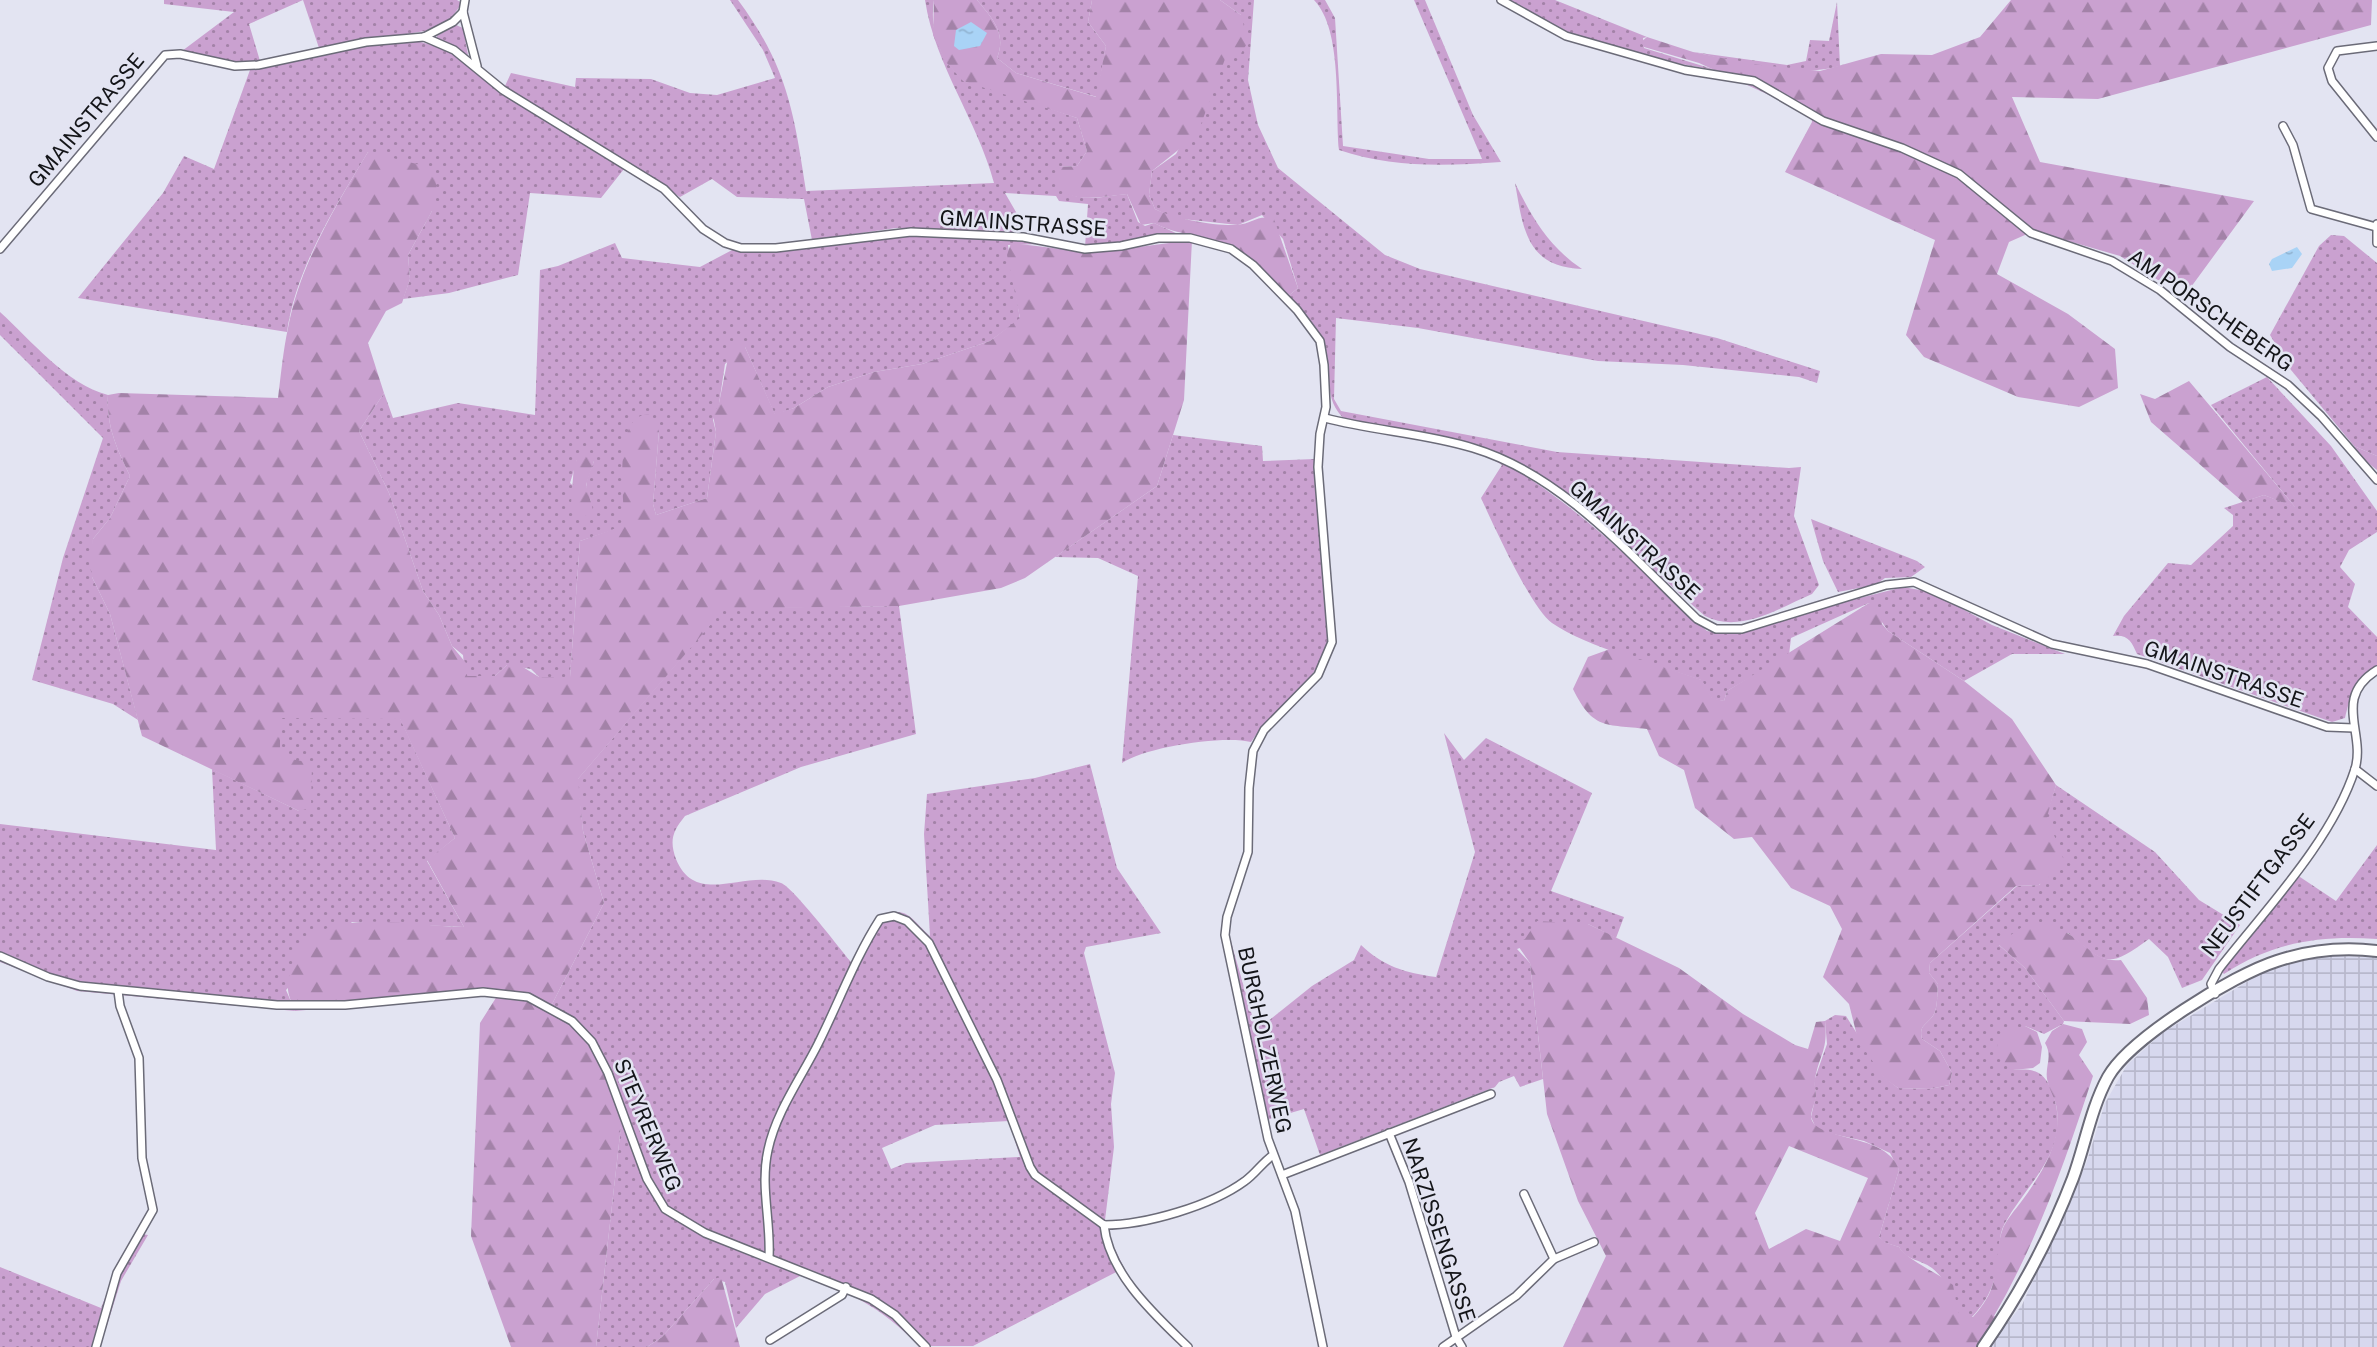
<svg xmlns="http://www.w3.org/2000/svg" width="2377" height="1347" viewBox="0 0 2377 1347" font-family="'Public Sans',sans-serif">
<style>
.industrial{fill:url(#industrial-grid)}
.grass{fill:url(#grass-dots);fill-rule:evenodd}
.forest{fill:url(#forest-firs);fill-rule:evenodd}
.water{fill:url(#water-ripples)}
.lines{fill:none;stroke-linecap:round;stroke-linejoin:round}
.street-casing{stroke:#6b6b78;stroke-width:10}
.secondary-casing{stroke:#6b6b78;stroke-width:14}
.street{stroke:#fff;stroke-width:7}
.secondary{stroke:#fff;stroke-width:10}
.labels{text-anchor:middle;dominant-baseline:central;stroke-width:5;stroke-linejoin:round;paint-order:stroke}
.street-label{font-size:21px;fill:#141519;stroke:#e3e4f2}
</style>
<defs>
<pattern id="industrial-grid" width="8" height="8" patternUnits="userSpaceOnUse" patternTransform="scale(1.75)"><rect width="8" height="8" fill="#d7d8ee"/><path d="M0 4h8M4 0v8" fill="none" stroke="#b8b8cc"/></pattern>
<pattern id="grass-dots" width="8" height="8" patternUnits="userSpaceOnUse" patternTransform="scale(1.75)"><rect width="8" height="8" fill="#caa1d0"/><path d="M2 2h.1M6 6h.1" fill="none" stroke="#a382a8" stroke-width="1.8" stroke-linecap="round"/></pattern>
<pattern id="forest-firs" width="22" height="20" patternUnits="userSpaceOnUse" patternTransform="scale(1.75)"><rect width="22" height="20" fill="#caa1d0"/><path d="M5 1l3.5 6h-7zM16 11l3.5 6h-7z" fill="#a382a8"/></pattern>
<pattern id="water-ripples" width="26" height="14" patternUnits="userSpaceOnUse" patternTransform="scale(1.75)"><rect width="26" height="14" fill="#a9d3f6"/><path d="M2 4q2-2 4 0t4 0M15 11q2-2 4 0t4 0" fill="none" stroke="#91b4d2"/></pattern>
</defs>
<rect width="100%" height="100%" fill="#e3e4f2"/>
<!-- industrial -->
<polygon class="industrial" points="2327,956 2377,957 2377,1347 1988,1347 2022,1305 2086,1164 2105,1103 2127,1065 2162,1033 2260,974 2292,963"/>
<!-- grass -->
<g class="grass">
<polygon points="164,0 457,0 462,3 450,20 425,31 319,48 303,0 249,24 260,61 237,63 182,51 234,12 164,4"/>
<path d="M730,0H738C787,66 794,112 806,191L994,183C977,119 935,66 925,0H934C929,33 941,61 966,82L977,83L1077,118L1087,151L1077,166L1059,167L1064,191C1083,203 1105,196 1127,194L1138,222L1145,226L1154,223L1178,234L1085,247L1088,204L1059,201L1056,196L1005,193L1023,224L1012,234L896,228L812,240L804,199L737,197L712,179L680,197L505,86L511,73L575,87L576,78L651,79L690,93L717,95L775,78L763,50Z"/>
<path d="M977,0H1092L1088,22L1106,46L1097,97L1016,73L997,58C1007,33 992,18 977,0Z"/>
<path d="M1220,0H1254L1248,80L1258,125L1278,168L1385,255L1420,269L1717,338L1820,371L1817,383L1799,377L1683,365L1598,361L1418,328L1336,318L1334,399L1341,411L1557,452L1789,468L1801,467L1794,516L1819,585L1812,594C1779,608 1740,634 1705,616C1648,567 1557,472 1488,449C1443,434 1394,429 1346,420C1321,400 1334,371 1324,344C1316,324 1301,312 1287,297L1298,288L1283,239L1262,215L1238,225L1173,218L1155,209L1149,195L1152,171L1176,154L1213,86L1241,15Z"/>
<path d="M1314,0H1325L1335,18L1343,146L1429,159H1482L1414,0H1425L1473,115L1501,162C1446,166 1391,168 1339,150C1335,109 1343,30 1314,0Z"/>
<polygon points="1507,0 1555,0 1647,37 1643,38 1644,48 1716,70 1669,62 1563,32"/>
<path d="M1837,2L1840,66C1794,79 1739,62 1693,52L1787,65L1806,61L1810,40L1829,41Z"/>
<polygon points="456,25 463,28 468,55 437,39 437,36"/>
<path d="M410,40C463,47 507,94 550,122C574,139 599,153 624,169L601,198L530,193L518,275L449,293L403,299L410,279L408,255L432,211L368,152C335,207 296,268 287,332L78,298L163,193L184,156L214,169L250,70L383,43Z"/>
<path d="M1515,183C1533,219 1548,246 1582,269C1526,267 1523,228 1515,183Z"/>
<polygon points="2331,235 2344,236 2377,263 2377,456 2354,446 2291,370 2270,335 2319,246"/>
<path d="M897,236L1008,240L1040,244L1008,245L1020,319L990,341L922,364L874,372L828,387L794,408L775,415L745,347L725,364L719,404L713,420L716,432L707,498L656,515L653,504L659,431L625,443V526L580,541L570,677H539L531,669L507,665L495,676H465L463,655L452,646L439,615L423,591L389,493L359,431L384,393L393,418L458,403L535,415L540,270L558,266L615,243L622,258L700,267L734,249L770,251ZM577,460L594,461C589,475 581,488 591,501L570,483Z"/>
<path d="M0,312C32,341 66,384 108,395C106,426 117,449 130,476L110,518L93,539L92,577L110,614L138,720L113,704L32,680L63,558L103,438L0,335Z"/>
<path d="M2267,377L2331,446L2377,511V532L2349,550L2340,567L2355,584L2348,607L2377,637V666C2356,676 2350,697 2345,718L2332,722L2137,654C2132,642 2128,634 2113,636L2124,616L2168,563L2191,565L2233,526V515L2224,508L2264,495L2295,507L2211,405Z"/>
<path d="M1173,435L1262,446L1263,461L1315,459L1328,639C1319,685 1276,705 1251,742C1224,735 1145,747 1122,763L1138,576L1098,558L1055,557L1157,486Z"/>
<path d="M1489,457C1506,461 1521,473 1536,483C1598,525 1652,580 1707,631C1745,639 1777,620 1813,610C1843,602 1873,595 1903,587L1931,592L1992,625L2065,654H2012L1964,681L1888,631L1869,603L1791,638L1789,655L1727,691L1724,701L1712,699L1701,680C1658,665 1588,648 1552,623C1531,608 1493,524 1481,498L1502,465Z"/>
<polygon points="1811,519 1917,561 1925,567 1911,577 1885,578 1875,585 1838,592 1823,561"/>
<path d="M899,606L916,734L801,767L685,816C673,831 669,840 676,859C696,908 745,869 781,883C793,887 840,949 852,963L878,916C908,905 910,918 930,936L924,834L927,794L1035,778L1090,764L1117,868L1161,933L1086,947L1084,953L1115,1073L1111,1104L1114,1147L1105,1220L1111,1241L1124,1268L973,1346H919C880,1306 853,1294 802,1275L765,1294L736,1328L725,1282L714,1279L662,1337L647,1347H596L623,1108L548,1012L604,903L583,831L577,780L724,608ZM1009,1121L1020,1157L906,1163L891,1169L882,1148L935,1125Z"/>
<polygon points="280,718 400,718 455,838 427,861 464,927 352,922 286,990 295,1011 77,991 0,962 0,824 216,850 212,769 299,811 280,757"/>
<path d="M1444,733L1464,760L1486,738L1592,793L1551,891L1624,917L1616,938L1588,924L1517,949L1530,963L1543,1079L1520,1087L1514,1076L1499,1082L1495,1087L1320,1155L1304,1109L1267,1120L1230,947L1229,935L1254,1022H1267L1312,986L1354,960L1361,945C1383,966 1405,973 1436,977L1475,852Z"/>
<path d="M2056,785L2155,852L2199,900L2240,925L2202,980L2182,988L2168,957L2149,939C2108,969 2106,965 2068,933L1999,945L2025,968L2064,1021L2063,1024L2044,1034L2025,1026L2013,1070C2036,1068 2045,1072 2053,1094C2072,1150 2029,1180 2005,1223C1997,1237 2001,1251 1998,1265C1994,1286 1987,1301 1972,1317H1958C1957,1300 1946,1279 1932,1268C1920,1259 1907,1261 1899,1247L1883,1242L1879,1237L1899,1170L1890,1153L1864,1141L1824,1132L1816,1128L1811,1117L1816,1095L1814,1081L1827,1044L1825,1021L1835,1015L1846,1016L1884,1077L1898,1088L1930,1089L1949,1085L1952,1073L1940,1051L1922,1039C1918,1024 1928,1025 1934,1014C1938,1006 1937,992 1938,984L1929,973L1930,963L2017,886L2040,885L2046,817Z"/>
<path d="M2377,845V939C2321,935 2272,942 2224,974L2220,970L2297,875L2336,901Z"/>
<polygon points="137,1233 148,1235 121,1281 100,1347 0,1347 0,1267 101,1308 121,1258"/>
</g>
<!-- forest -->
<g class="forest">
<path d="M934,0H977C992,18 1007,33 997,58L1016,73L1096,97L1106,46L1088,22L1092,0H1220L1241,15L1248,42L1240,55L1225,59L1197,135L1152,171L1149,195L1155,209C1175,219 1214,226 1237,225C1252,224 1258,214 1274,219L1298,288L1287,297C1272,283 1246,252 1228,245C1202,234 1179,236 1154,223L1141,225L1127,194C1105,196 1053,209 1056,171L1059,167L1077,166L1087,151L1077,118L963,81L946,62L933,35Z"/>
<polygon points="2011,0 2372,0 2371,25 2098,99 2012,97 2040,162 2254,201 2191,287 2158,280 2120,256 2034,231 2009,242 1997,274 2068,314 2115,349 2118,388 2079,407 2018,397 1924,357 1906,335 1935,240 1785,172 1812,122 1811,114 1699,63 1644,47 1641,42 1647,37 1693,52 1751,64 1820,71 1881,54 1932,55 1980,37"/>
<path d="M368,152L421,165L435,176L437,193L432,211L408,255L410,279L402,303L386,311L368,343L384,393L359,431L389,493L423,591L439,615L452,646L466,663V676H495L507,665L518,664L539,677H570L580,541L625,525C623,501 613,409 650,415L659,431L653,504L656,515L707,498L716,432L713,415L719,403L731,343L738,342L745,347L775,414L794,408L828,387L874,372L922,364L990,341L1020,318L1007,255L1011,243L1093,253L1192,240L1184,400L1157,486L1025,578L1001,588L899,606L724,609L578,779L583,831L604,903L548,1012L599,1049L623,1108L596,1347H511L471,1236L480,1023L499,993L295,1011C286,990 286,987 292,965C309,900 414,928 464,927L427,860L455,838L400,719L280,718V757L312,763L311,808L299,811L142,736L110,614L92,577L89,561L93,539L110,518L130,476C117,449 106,426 108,395L119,393L278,398C281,375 283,351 288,328C300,264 335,207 368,152Z"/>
<polygon points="2189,381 2296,508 2264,495 2243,502 2151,422 2140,394 2155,399"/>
<polygon points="2354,446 2377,456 2377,470 2359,456"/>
<polygon points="581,453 592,454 594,461 586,485 593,510 583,518 571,504 574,465"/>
<path d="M1869,603L1881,609L1882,624L1888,631L1964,681L2012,719L2056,785L2047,817L2065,863L2039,885L2016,886L1930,963L1929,973L1938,984C1937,992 1938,1006 1934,1014C1928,1025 1918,1024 1922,1039L1940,1051L1952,1073L1949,1085L1930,1089L1898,1088L1884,1078L1858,1040L1849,1004L1823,977L1842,929L1830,906L1791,888L1752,837L1734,839L1695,808L1684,770L1659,756L1647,729C1605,724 1593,730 1573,689L1588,657L1610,649L1702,680L1712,698L1724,701L1727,691Z"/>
<path d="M1537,921L1588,924L1679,968L1743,1014L1795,1045L1808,1049L1816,1022L1825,1021C1828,1051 1820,1053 1815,1079C1814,1085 1816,1090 1816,1096C1815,1103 1811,1111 1811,1117C1814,1142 1888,1132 1899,1170L1879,1237L1884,1242L1899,1247C1907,1260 1938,1273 1953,1285L1959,1317H1973C2005,1282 1990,1265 2003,1228C2007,1219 2015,1210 2021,1202C2041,1175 2061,1144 2057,1110C2056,1099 2049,1090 2047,1079C2045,1065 2053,1057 2045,1043L2052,1031L2063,1024L2082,1029L2087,1042L2079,1055L2093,1076C2066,1159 2038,1240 1994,1316H2009L1986,1347H1563L1606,1256L1578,1201L1547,1114L1530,963L1516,943L1525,939ZM1789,1146L1868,1178L1840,1241L1806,1229L1769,1249L1755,1213Z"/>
<path d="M2029,922C2043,923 2055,925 2067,933C2086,944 2096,963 2121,960L2147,998L2149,1015L2130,1024L2064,1021L2025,968L1998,944Z"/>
<path d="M2025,1026L2037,1032L2042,1047L2040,1063L2033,1068L2013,1070L1996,1056C1996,1036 2007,1030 2025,1026Z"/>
<polygon points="721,1277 740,1347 647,1347 662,1337 714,1279"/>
</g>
<!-- water -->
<g class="water">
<polygon points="971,22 987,33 980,46 959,50 954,46 956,30"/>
<polygon points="2297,247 2302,254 2292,268 2272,271 2269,264 2272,259"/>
</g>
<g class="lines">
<defs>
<g id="street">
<polyline points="465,0 463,12 477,66"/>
<polyline points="1501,0 1566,36 1685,70 1754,81 1823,121 1902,148 1959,174 2031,233 2112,261 2160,290 2230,347 2288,385 2321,416 2377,480"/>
<polyline points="424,37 454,50 503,90 664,189 703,229 725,243 741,248 776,248 911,232 1023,237 1085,249 1121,246 1158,238 1190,238 1231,249 1253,265 1297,310 1320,341 1324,365 1326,407 1320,434 1318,467 1332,642 1318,675 1264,730 1253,751 1249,788 1248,852 1227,917 1225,935 1268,1139 1295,1211 1323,1347"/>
<polyline points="2377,46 2337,51 2328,68 2332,81 2377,137"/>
<polyline points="2283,126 2293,145 2311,209 2376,227"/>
<polyline points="2377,224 2377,243"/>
<polyline points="0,249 165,55 180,54 235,66 258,65 366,42 424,37 453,22 463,12"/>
<path d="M1325,418C1374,431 1425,433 1473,448C1563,475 1631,556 1697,619L1716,629H1742L1886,585L1914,582L2052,644L2147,664L2327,727L2354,728"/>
<polyline points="2355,769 2377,786"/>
<polyline points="0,956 48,977 80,986 277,1005 345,1005 483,992 528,997 572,1021 592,1042 608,1073 647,1179 665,1209 705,1233 871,1299 895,1315 926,1347"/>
<path d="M2215,994L2211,984L2219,969C2265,910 2332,841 2355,769C2366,733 2332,698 2377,670"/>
<polyline points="1389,1133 1409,1182 1456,1337 1462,1347"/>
<polyline points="1282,1175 1491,1094"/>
<polyline points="1524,1194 1554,1259"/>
<path d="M1104,1225C1145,1225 1211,1206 1245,1181C1255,1174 1262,1163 1273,1155"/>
<path d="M1104,1225C1109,1274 1155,1315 1188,1347"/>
<path d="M769,1257C771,1221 760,1186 768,1150C776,1112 801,1078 818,1044C839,1002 855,958 880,919L894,916L907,921L929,943L997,1080L1030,1167L1035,1175L1104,1225"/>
<polyline points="770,1340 842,1295 846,1287"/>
<polyline points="96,1347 117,1273 153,1210 142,1158 139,1058 120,1006 118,991"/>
<polyline points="1443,1347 1516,1296 1554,1259 1594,1242"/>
</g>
<path id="secondary" d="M1983,1347C2020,1294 2050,1238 2073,1178C2085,1145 2091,1108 2108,1077C2130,1038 2233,975 2277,961C2310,950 2343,947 2377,951"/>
</defs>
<!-- street casing -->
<use href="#street" class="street-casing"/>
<!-- secondary casing -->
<use href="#secondary" class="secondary-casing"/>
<!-- street -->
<use href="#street" class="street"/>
<!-- secondary -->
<use href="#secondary" class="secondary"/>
</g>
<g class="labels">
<!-- street labels -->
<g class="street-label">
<text transform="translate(86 120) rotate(-50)">GMAINSTRASSE</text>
<text transform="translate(1023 223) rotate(4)">GMAINSTRASSE</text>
<text transform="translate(2211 310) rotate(35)">AM PORSCHEBERG</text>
<text transform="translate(1635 540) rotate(42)">GMAINSTRASSE</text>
<text transform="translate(2224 674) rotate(19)">GMAINSTRASSE</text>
<text transform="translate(2258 885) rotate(-53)">NEUSTIFTGASSE</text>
<text transform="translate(1265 1040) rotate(78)">BURGHOLZERWEG</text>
<text transform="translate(648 1125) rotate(67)">STEYRERWEG</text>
<text transform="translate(1439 1230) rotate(72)">NARZISSENGASSE</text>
</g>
</g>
</svg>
